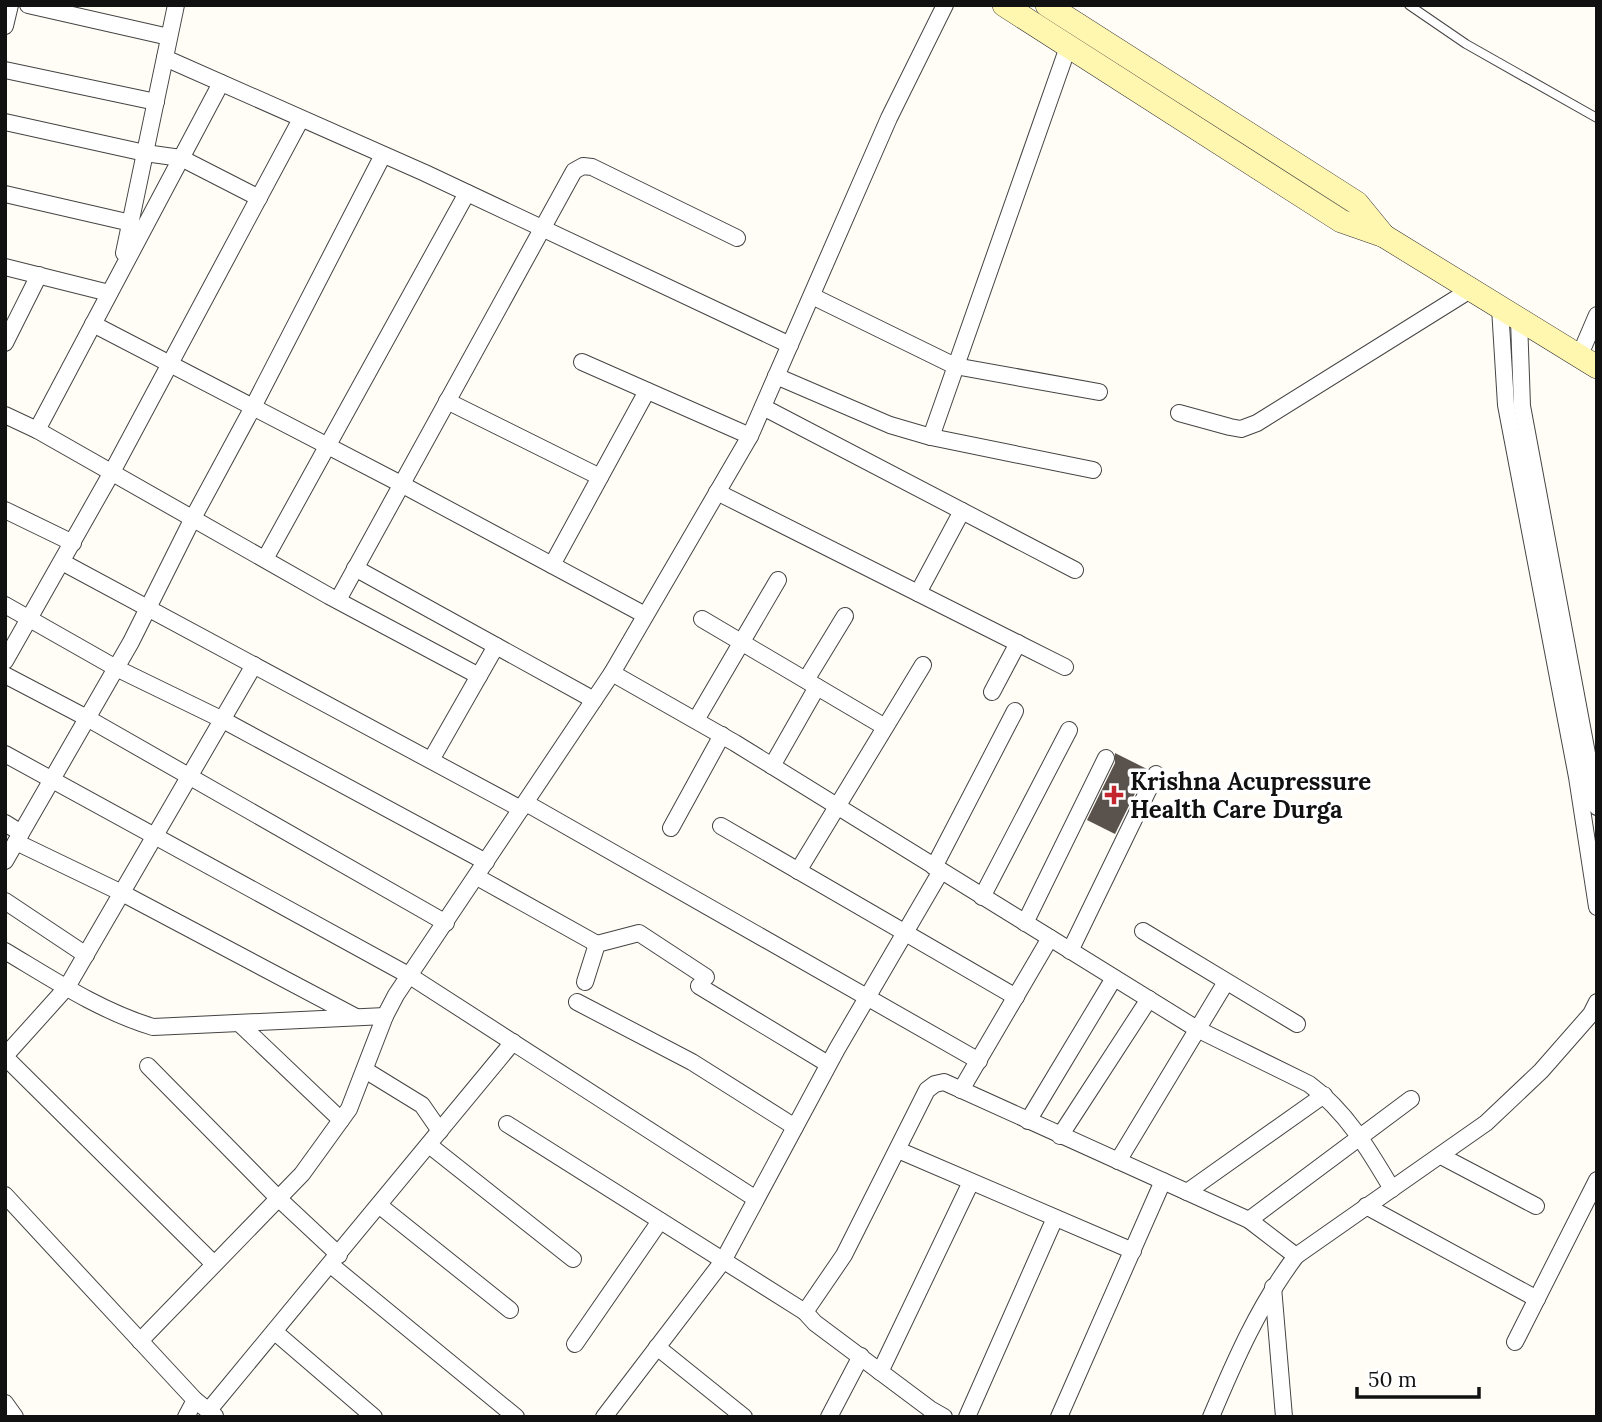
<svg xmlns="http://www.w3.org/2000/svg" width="1602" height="1422" viewBox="0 0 1602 1422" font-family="Lora,serif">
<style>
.building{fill:#5a524d}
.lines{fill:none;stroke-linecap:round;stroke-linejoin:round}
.lane-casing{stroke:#444;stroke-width:10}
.street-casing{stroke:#444;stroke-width:18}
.secondary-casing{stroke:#333;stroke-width:24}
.lane{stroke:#fff;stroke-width:8}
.street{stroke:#fff;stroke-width:16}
.secondary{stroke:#fff6b0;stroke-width:23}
.poi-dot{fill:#c4262e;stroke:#fff;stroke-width:2.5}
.labels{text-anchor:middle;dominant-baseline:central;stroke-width:7;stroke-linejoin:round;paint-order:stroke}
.poi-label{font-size:24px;font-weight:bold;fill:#111;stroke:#fff;text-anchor:start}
</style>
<rect width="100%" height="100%" fill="#fffdf5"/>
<!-- building -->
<polygon class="building" points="1115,753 1147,769 1115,834 1087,820 1115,763"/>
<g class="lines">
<defs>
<polyline id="lane" points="1409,5 1466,44 1597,118"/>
<g id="street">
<polyline points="28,5 169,37"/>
<polyline points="5,26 10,5"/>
<polyline points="165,58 425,173 790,345"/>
<polyline points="5,70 156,102"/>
<polyline points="5,122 145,153 181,158 259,198"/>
<polyline points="5,194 131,223"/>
<polyline points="124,253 176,5"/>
<polyline points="5,267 109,293"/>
<polyline points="812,296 955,366 1099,392"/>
<polyline points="1500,308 1506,405 1577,777 1597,907"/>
<polyline points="1519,320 1522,406 1597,807"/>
<polyline points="93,324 401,484 645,615"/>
<polyline points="5,343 39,275"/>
<polyline points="1579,357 1597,315"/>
<polyline points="582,362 750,436"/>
<polyline points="776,376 890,425 931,437 1093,470"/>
<polyline points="447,401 600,477"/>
<polyline points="763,407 1075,570"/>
<polyline points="1179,413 1230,427 1241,429 1257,423 1470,290"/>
<polyline points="5,415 37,430 329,596 479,676"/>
<polyline points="37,430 221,83"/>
<polyline points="931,437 1068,47"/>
<polyline points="717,492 1065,667"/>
<polyline points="5,510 73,543"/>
<polyline points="265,559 467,193"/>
<polyline points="62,562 521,809"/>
<polyline points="552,565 647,391"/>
<polyline points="355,568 594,700"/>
<polyline points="918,593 962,511"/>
<polyline points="338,600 574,171 583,166 592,167 737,238"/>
<polyline points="5,605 116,668 223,720 486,862"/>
<polyline points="702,619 885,727"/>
<polyline points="5,661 112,472 301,119"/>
<path d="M612,673L735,743L1197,1029L1309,1084C1346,1111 1369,1150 1392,1189"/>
<polyline points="5,675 87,718 446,923"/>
<polyline points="806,680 845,616"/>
<polyline points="992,692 1018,643"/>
<polyline points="696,720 778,580"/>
<polyline points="5,754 410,976 756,1199"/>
<polyline points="431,760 496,646"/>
<polyline points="772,766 817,687"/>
<polyline points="526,803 979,1061"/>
<polyline points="5,823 21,833"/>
<polyline points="721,826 1016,997"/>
<polyline points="671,828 722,735"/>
<polyline points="16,842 122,893 356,1017"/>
<polyline points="5,861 131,642 193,518 253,407 383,155"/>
<polyline points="934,867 1015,711"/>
<polyline points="798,871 923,665"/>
<polyline points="477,877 597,944"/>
<polyline points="982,897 1069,730"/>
<polyline points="5,901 86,955"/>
<polyline points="1025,923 1106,758"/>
<polyline points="1143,931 1297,1024"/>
<path d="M5,951C52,979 100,1011 153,1027L385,1016"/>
<polyline points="1070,951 1156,774"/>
<polyline points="585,982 597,944 639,933 706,977"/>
<polyline points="699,986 828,1064"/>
<polyline points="577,1002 692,1062 795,1127"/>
<polyline points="240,1024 341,1120"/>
<polyline points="5,1056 67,987 254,665"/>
<polyline points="5,1057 214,1264"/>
<polyline points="148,1066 278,1198 339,1255"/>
<polyline points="365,1070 422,1105 440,1131"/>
<polyline points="961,1090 1050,938"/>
<polyline points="1028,1121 1114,978"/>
<polyline points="507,1124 805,1312 815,1323 930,1409 944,1417"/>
<polyline points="1060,1136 1149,999"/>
<polyline points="429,1145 573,1259"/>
<polyline points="898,1150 1133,1251"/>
<polyline points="1441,1156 1536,1206"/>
<polyline points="1118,1161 1226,982"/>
<polyline points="1187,1192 1324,1095"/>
<polyline points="5,1195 169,1372 195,1400 215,1416"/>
<polyline points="380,1206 510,1310"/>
<polyline points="1366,1206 1537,1299"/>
<polyline points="1249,1220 1411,1099"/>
<polyline points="331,1265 516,1417"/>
<polyline points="1273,1287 1284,1417"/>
<polyline points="805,1312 844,1255 927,1090 935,1084 944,1082 1249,1220 1296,1256"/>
<polyline points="275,1332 374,1417"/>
<polyline points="140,1341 302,1174 323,1145 349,1109 385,1016 396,995 612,673 750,436 889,118 945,5"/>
<polyline points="1515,1342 1597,1180"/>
<polyline points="575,1344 660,1221"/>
<polyline points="657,1347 744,1417"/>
<polyline points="880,1372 971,1182"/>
<polyline points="5,1403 15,1417"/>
<polyline points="209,1410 513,1042"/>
<polyline points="186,1417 195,1400"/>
<polyline points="604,1417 723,1261 837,1049 941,871"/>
<polyline points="829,1417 861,1356"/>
<polyline points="967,1417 1055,1218"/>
<polyline points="1059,1417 1163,1181"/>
<path d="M1211,1417C1235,1360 1259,1305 1296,1256L1486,1123L1541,1071L1591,1014L1597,1002"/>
</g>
<g id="secondary">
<polyline points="1004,5 1341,221 1384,236 1597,367"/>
<polyline points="1047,5 1357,203 1384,236"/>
</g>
</defs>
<!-- lane casing -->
<use href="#lane" class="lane-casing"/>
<!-- street casing -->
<use href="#street" class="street-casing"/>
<!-- secondary casing -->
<use href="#secondary" class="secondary-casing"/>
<!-- lane -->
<use href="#lane" class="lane"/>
<!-- street -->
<use href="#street" class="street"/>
<!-- secondary -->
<use href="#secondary" class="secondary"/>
</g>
<!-- markers -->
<path class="poi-dot" d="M1110.5 784.5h7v7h7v7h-7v7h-7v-7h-7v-7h7z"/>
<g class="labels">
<!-- poi labels -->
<g class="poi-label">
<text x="1130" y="781">Krishna Acupressure<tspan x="1130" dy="28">Health Care Durga</tspan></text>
</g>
</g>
<!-- border -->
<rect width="1602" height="1422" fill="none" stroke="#111111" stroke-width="14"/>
<!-- scale -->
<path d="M1357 1387v10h122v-10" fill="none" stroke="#111111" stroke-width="3.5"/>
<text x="1368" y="1387" font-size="21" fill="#111111" stroke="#ffffff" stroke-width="5" paint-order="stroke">50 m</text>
</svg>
